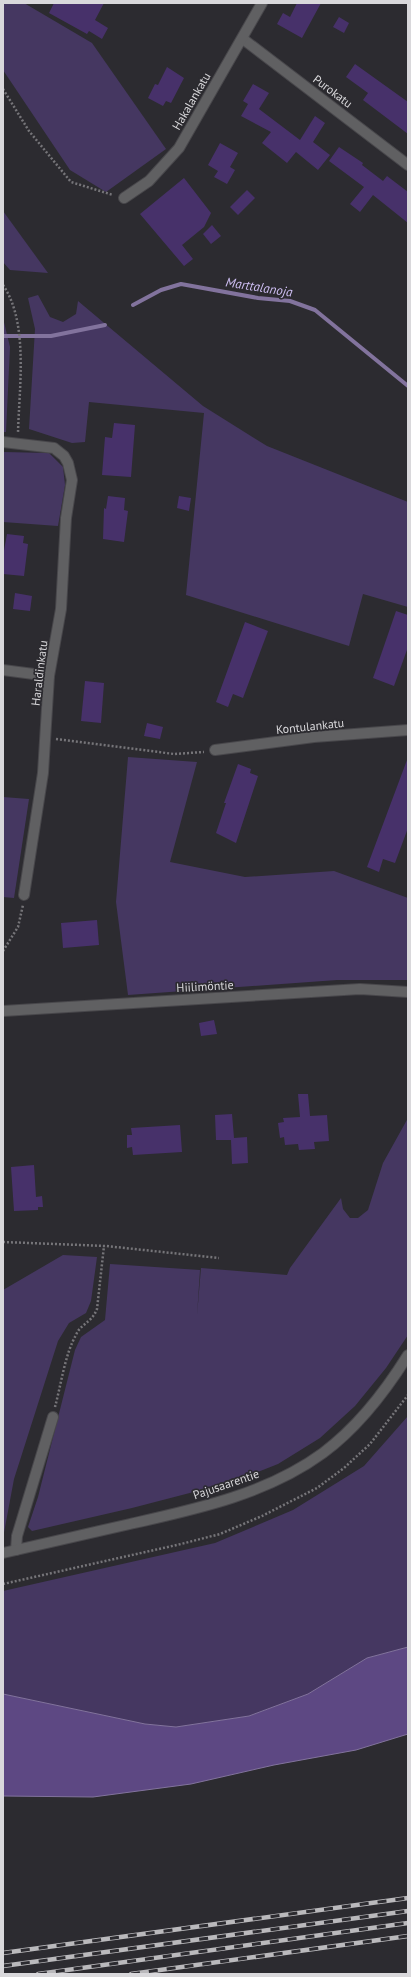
<svg xmlns="http://www.w3.org/2000/svg" width="411" height="1977" viewBox="0 0 411 1977" font-family="'PT Sans',sans-serif">
<style>
.green{fill:#453761}
.water{fill:#5d4883;stroke:#82739d}
.lines{fill:none;stroke-linecap:round;stroke-linejoin:round}
.stream{stroke:#82739d;stroke-width:4}
.building{fill:#47316a}
.minor-casing{stroke:#48474b;stroke-width:12}
.path{stroke:#767579;stroke-width:2.5;stroke-dasharray:2 2;stroke-linecap:butt}
.minor{stroke:#606062;stroke-width:10}
.rail-casing{stroke:#bab9bc;stroke-width:4.5}
.rail{stroke:#2c2b30;stroke-width:3;stroke-dasharray:9;stroke-linecap:butt}
.labels{text-anchor:middle;dominant-baseline:central;stroke-width:3.5;stroke-linejoin:round;paint-order:stroke}
.street-label{font-size:12px;fill:#d9d8db;stroke:#2c2b30}
.water-label{font-size:13px;font-style:italic;fill:#cfbff4;stroke:#2c2b30}
</style>
<rect width="100%" height="100%" fill="#2c2b30"/>
<!-- green -->
<g class="green">
<polygon points="3,3 24,3 92,43 166,149 106,192 70,170 3,70"/>
<polygon points="3,211 48,273 10,270 3,262"/>
<polygon points="38,295 50,317 63,322 76,314 78,301 203,406 267,446 408,502 408,607 363,594 349,646 186,595 204,413 89,402 85,442 72,443 29,429 35,329 28,298"/>
<polygon points="3,318 10,347 6,432 3,432"/>
<polygon points="3,452 49,453 63,467 65,485 58,526 3,522"/>
<polygon points="128,757 197,762 170,862 245,877 334,871 408,898 408,980 337,980 128,995 116,902"/>
<polygon points="3,797 29,799 14,898 3,897"/>
<polygon points="408,1118 408,1335 386,1368 355,1406 320,1438 278,1464 232,1482 132,1508 32,1531 28,1527 38,1497 75,1350 81,1337 105,1320 110,1264 200,1270 197,1316 201,1268 287,1275 290,1268 341,1198 343,1209 350,1218 358,1218 368,1210 383,1163"/>
<polygon points="63,1255 97,1257 91,1301 86,1313 69,1323 58,1341 14,1479 3,1538 3,1290"/>
<polygon points="408,1416 408,1647 367,1658 308,1694 249,1716 176,1727 145,1724 3,1694 3,1591 215,1543 293,1510 364,1466"/>
</g>
<!-- water -->
<polygon class="water" points="408,1647 408,1734 356,1750 274,1765 191,1784 93,1797 3,1796 3,1694 145,1724 176,1727 249,1716 308,1694 367,1658"/>
<g class="lines">
<!-- stream -->
<g class="stream">
<polyline points="133,305 161,290 181,284 258,298 290,301 315,310 408,386"/>
<polyline points="3,336 51,336 105,325"/>
</g>
</g>
<!-- building -->
<g class="building">
<polygon points="54,3 104,3 95,20 108,28 102,39 89,31 87,34 49,13"/>
<polygon points="297,3 321,3 302,38 277,24 283,13 290,17"/>
<polygon points="339,17 349,23 344,33 333,27"/>
<polygon points="355,64 408,102 408,134 363,100 368,93 346,77"/>
<polygon points="167,67 184,78 171,103 166,101 163,106 148,98 155,84 158,85"/>
<polygon points="253,84 269,93 259,109 300,140 315,116 325,123 313,142 330,155 318,170 296,152 287,163 262,143 271,132 241,116 248,104 243,101"/>
<polygon points="220,143 238,153 230,167 235,170 227,184 214,177 218,171 208,165"/>
<polygon points="339,147 363,163 362,165 383,181 387,176 408,192 408,223 373,195 360,212 350,204 364,187 329,161"/>
<polygon points="184,178 211,213 204,227 182,245 193,259 184,266 140,214"/>
<polygon points="247,190 255,198 238,215 230,207"/>
<polygon points="212,225 221,236 211,244 203,234"/>
<polygon points="114,423 135,425 131,477 102,475 105,437 112,438"/>
<polygon points="108,496 125,498 124,510 128,511 124,542 103,539 104,508 106,509"/>
<polygon points="179,496 191,498 189,511 177,508"/>
<polygon points="7,534 24,536 23,543 28,544 24,576 3,574 3,556"/>
<polygon points="15,593 32,596 30,611 13,609"/>
<polygon points="396,611 408,615 408,647 394,686 373,678"/>
<polygon points="245,622 268,631 243,698 233,694 228,707 216,702"/>
<polygon points="85,681 104,683 101,723 81,721"/>
<polygon points="147,723 163,727 160,739 144,736"/>
<polygon points="407,760 408,828 395,863 383,859 379,872 367,867"/>
<polygon points="238,764 251,769 250,773 258,776 236,843 216,833 226,803 224,803"/>
<polygon points="97,920 99,945 63,948 61,923"/>
<polygon points="214,1020 217,1034 201,1036 199,1023"/>
<polygon points="298,1094 308,1094 310,1116 327,1115 329,1141 314,1142 315,1149 299,1150 298,1144 285,1145 284,1137 280,1138 278,1123 284,1122 283,1118 300,1117"/>
<polygon points="232,1114 234,1138 247,1137 248,1163 232,1164 231,1140 216,1140 215,1115"/>
<polygon points="180,1125 182,1152 133,1155 132,1147 127,1148 127,1135 132,1135 131,1128"/>
<polygon points="34,1165 36,1197 42,1196 43,1207 38,1207 38,1210 14,1211 11,1167"/>
</g>
<g class="lines">
<defs>
<g id="minor">
<polyline points="243,39 408,165"/>
<polyline points="124,198 149,181 179,148 262,3"/>
<polyline points="3,442 54,448 64,456 68,463 72,480 66,518 61,609 49,676 43,773 24,895"/>
<polyline points="3,670 49,676"/>
<polyline points="215,750 314,737 408,730"/>
<polyline points="3,1011 360,989 408,992"/>
<polyline points="16,1550 17,1536 53,1417"/>
<path d="M3,1553C45,1543 88,1534 130,1524C197,1509 267,1494 323,1453C358,1427 385,1392 408,1355"/>
</g>
</defs>
<!-- minor casing -->
<use href="#minor" class="minor-casing"/>
<!-- path -->
<g class="path">
<polyline points="3,89 29,131 71,182 113,195"/>
<path d="M3,285C29,323 19,388 18,433"/>
<polyline points="56,739 174,754 204,752"/>
<polyline points="3,951 18,927 23,905"/>
<polyline points="3,1242 106,1246 219,1258"/>
<path d="M55,1407C61,1385 65,1354 76,1335C81,1323 91,1324 97,1309L104,1246"/>
<polyline points="3,1584 181,1544 220,1534 262,1516 317,1488 344,1468 370,1444 408,1395"/>
</g>
<!-- minor -->
<use href="#minor" class="minor"/>
<defs>
<g id="rail">
<polyline points="3,1953 408,1898"/>
<polyline points="3,1966 408,1911"/>
<polyline points="38,1974 408,1923"/>
<polyline points="131,1974 408,1936"/>
</g>
</defs>
<!-- rail casing -->
<use href="#rail" class="rail-casing"/>
<!-- rail -->
<use href="#rail" class="rail"/>
</g>
<g class="labels">
<!-- street labels -->
<g class="street-label">
<text transform="translate(333 91) rotate(37)">Purokatu</text>
<text transform="translate(191 101) rotate(-60)">Hakalankatu</text>
<text transform="translate(39 673) rotate(-83)">Haraldinkatu</text>
<text transform="translate(310 726) rotate(-6)">Kontulankatu</text>
<text transform="translate(205 986) rotate(-3)">Hiilimöntie</text>
<text transform="translate(226 1484) rotate(-19)">Pajusaarentie</text>
</g>
<!-- water labels -->
<g class="water-label">
<text transform="translate(259 287) rotate(9)">Marttalanoja</text>
</g>
</g>
<!-- border -->
<rect width="411" height="1977" fill="none" stroke="#d9d8db" stroke-width="8"/>
</svg>
